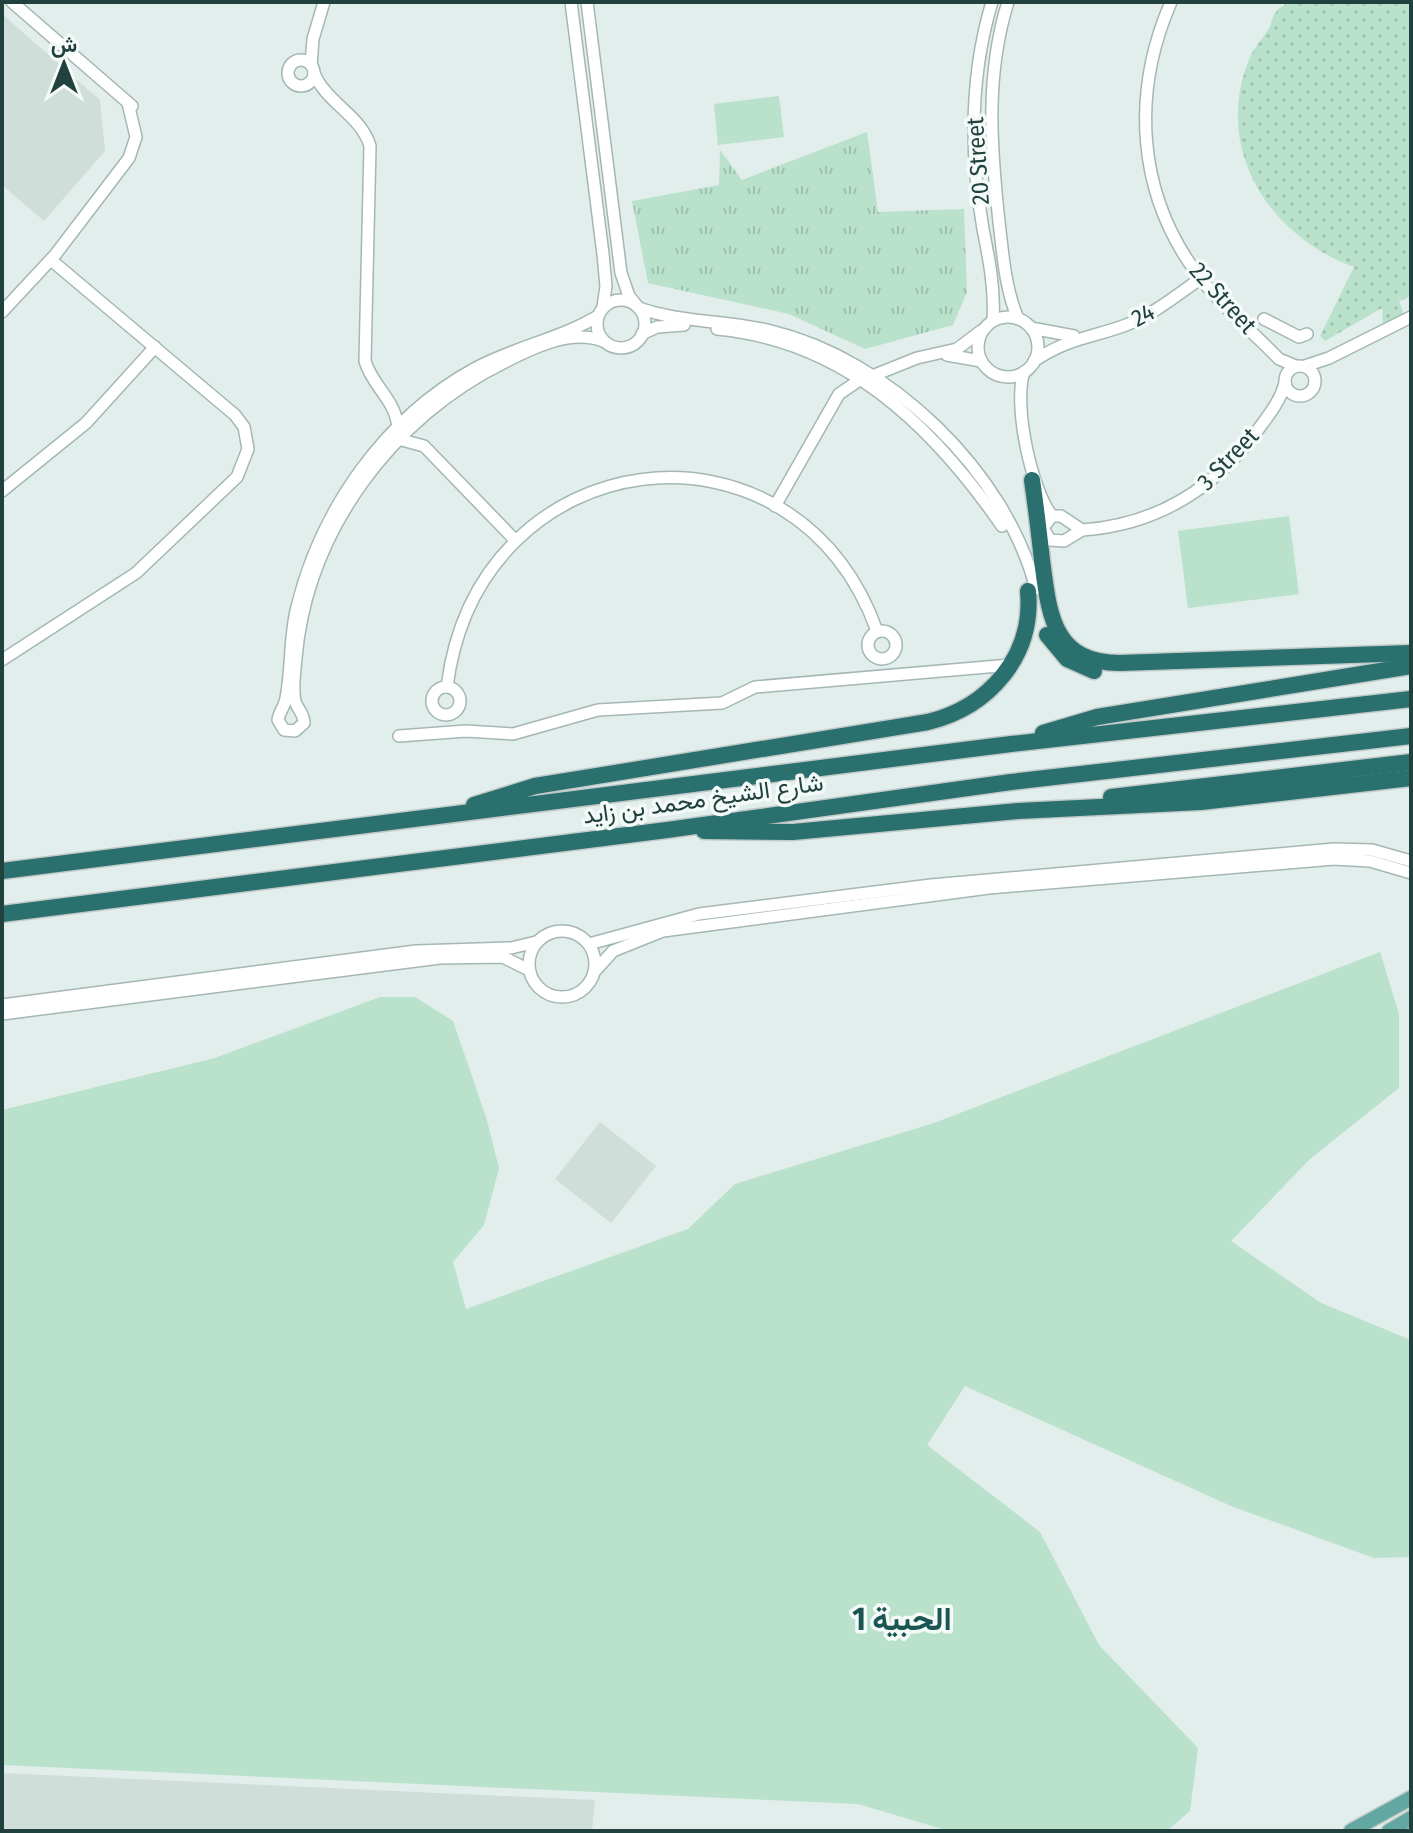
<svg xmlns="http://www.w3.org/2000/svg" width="1413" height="1833" viewBox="0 0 1413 1833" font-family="'Fira Sans Condensed',Vazirmatn,sans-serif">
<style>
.built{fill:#d0deda}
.grass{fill:url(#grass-tufts)}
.park{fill:url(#park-dots)}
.pitch{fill:#b9e1cb}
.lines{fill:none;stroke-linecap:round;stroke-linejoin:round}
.minor-casing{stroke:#a4b7b4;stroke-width:14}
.major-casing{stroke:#c1cac9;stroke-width:17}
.highway-casing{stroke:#c1cac9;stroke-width:19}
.minor{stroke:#fff;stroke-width:11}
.major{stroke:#62a7a2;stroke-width:14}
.highway{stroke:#29706e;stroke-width:16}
.labels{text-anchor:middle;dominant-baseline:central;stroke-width:7;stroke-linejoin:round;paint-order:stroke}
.street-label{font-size:24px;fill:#20413e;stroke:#f3faf8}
.district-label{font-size:32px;font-weight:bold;fill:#1a5552;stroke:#f3faf8}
</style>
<defs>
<pattern id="grass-tufts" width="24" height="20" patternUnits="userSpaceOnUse" patternTransform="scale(2)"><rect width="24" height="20" fill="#b9e1cb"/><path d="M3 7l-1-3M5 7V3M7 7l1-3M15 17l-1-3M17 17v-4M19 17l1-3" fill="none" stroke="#9fc2af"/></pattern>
<pattern id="park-dots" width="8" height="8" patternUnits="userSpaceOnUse" patternTransform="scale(2)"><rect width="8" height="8" fill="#b9e1cb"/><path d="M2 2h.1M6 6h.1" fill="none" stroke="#9fc2af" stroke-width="1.8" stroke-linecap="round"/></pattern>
</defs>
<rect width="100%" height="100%" fill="#e2eeeb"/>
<!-- built -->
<g class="built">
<polygon points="2,14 100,100 105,151 44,221 2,185"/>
<polygon points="600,1122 656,1166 611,1223 555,1179"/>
<polygon points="2,1773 595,1800 592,1831 2,1831"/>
</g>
<!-- grass -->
<polygon class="grass" points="867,132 878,212 964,209 967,292 953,325 865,349 789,314 648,283 632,201 719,185 720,150 742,180"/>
<!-- park -->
<path class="park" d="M1287,2H1411V296L1399,301L1404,315L1383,324L1382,308L1325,341L1320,336L1354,267C1268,235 1212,148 1250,57C1255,46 1265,36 1269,28C1272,24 1271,18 1276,12C1281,5 1283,8 1287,2Z"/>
<!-- pitch -->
<g class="pitch">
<polygon points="779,96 784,137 718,145 714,104"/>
<polygon points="1289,516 1299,594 1188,608 1178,531"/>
<polygon points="1380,952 1399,1014 1399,1088 1310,1159 1231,1241 1321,1303 1411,1340 1411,1557 1374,1558 1231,1506 965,1386 927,1445 1040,1532 1099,1645 1198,1748 1190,1811 1167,1831 949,1831 858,1804 2,1765 2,1110 215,1058 380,997 415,997 453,1021 486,1117 499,1168 484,1225 453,1262 466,1309 688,1229 735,1184 934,1123"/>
</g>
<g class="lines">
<defs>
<g id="minor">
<polyline points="12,2 132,106"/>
<polyline points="571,2 603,254 606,286 603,307"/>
<polyline points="587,2 621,273 629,296 637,306"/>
<path d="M992,2C970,75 970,154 983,229C989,259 995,289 993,320"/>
<path d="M1008,2C985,76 991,147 999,222C1003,255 1005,288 1018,319"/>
<path d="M1171,2C1131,94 1137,194 1198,275C1221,306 1253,332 1279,359L1296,366"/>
<circle cx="301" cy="73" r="13"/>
<polyline points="311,65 313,39 324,2"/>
<path d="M314,73C326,103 361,115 370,146L365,361C372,386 396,400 398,428"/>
<circle cx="621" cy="324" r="24"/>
<path d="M639,308C681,323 728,320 771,331C889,359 1006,472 1036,589"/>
<polyline points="2,312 55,255 129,158 136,137 128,103"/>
<path d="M598,316C560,339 514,347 474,369C385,418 321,509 297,607C289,637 292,668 286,698C285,706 279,712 278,720L284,730L295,731L304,723C304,713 297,709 295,701C292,688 295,671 296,658C307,531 392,417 505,362C534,347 571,329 603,341"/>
<circle cx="1008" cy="347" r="30"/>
<polyline points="1264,319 1299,337 1307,334"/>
<polyline points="1031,328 1074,336"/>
<path d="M717,329C845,341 932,425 1002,526"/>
<polyline points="642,334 657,327 684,325"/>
<polyline points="947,355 981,361"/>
<path d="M1034,361C1068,338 1091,338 1126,325C1154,314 1177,295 1200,279"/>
<circle cx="1300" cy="381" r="15"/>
<polyline points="1305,366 1329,358 1411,317"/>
<path d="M1024,372C1013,404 1031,489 1052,516"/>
<polyline points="872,376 917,358 957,349 981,331"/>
<polyline points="398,439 424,446 514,539"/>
<polyline points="2,491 86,423 155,347"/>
<polyline points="775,506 839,394 861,379"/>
<polygon points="1052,516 1061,516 1082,530 1064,541 1050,540 1043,528"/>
<path d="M1082,530C1156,525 1213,490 1257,431C1268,416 1280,402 1285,383"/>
<circle cx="882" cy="645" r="14"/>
<polyline points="2,660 136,573 237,477 248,449 244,427 235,415 51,260"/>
<path d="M447,687C478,439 794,400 877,631"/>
<circle cx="446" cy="701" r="14"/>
<polyline points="399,736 466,731 513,734 598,710 722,703 755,687 1010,665"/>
<circle cx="562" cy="964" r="33"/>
<polyline points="589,944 699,914 931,885 1334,849 1372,850 1411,861"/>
<polyline points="595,971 613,951 663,931 989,888 1334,859 1370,861 1411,873"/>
<polyline points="2,1005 416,951 511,948 536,942"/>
<polyline points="2,1014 440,958 503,957 529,970"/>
</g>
<g id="major">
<polyline points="1351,1831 1411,1798"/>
<polyline points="1389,1831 1411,1818"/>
</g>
<g id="highway">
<path d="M1032,480C1036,507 1039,533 1042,560C1049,613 1052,663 1120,663L1411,653"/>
<polyline points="1047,635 1067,659 1094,671"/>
<polyline points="1043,733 1097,717 1411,666"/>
<polyline points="1111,797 1411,762"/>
<path d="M474,805L535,786L928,722C989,707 1034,656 1028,591"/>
<polyline points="704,831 793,832 1018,811 1201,802 1411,778"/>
<polyline points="2,871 1011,744 1411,699"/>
<polyline points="2,914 667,830 1011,782 1411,736"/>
</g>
</defs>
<!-- minor casing -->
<use href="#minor" class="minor-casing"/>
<!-- major casing -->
<use href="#major" class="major-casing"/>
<!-- highway casing -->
<use href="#highway" class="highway-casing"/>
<!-- minor -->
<use href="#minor" class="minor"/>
<!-- major -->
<use href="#major" class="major"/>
<!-- highway -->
<use href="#highway" class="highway"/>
</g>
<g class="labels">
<!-- street labels -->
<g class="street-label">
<text transform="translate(978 161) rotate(-94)">20 Street</text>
<text transform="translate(1223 298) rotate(48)">22 Street</text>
<text transform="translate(1143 315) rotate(-28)">24</text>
<text transform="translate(1228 459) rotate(-46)">3 Street</text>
<text transform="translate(703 799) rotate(-8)">شارع الشيخ محمد بن زايد</text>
</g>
<!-- district labels -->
<g class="district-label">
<text x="902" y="1619">الحبية 1</text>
</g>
</g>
<!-- border -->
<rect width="1413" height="1833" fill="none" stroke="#20413e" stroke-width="8"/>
<!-- north arrow -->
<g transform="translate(64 64)" stroke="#f3faf8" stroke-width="6" paint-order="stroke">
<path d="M0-6L14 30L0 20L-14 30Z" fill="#20413e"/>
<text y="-12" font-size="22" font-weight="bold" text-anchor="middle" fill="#20413e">ش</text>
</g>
</svg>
